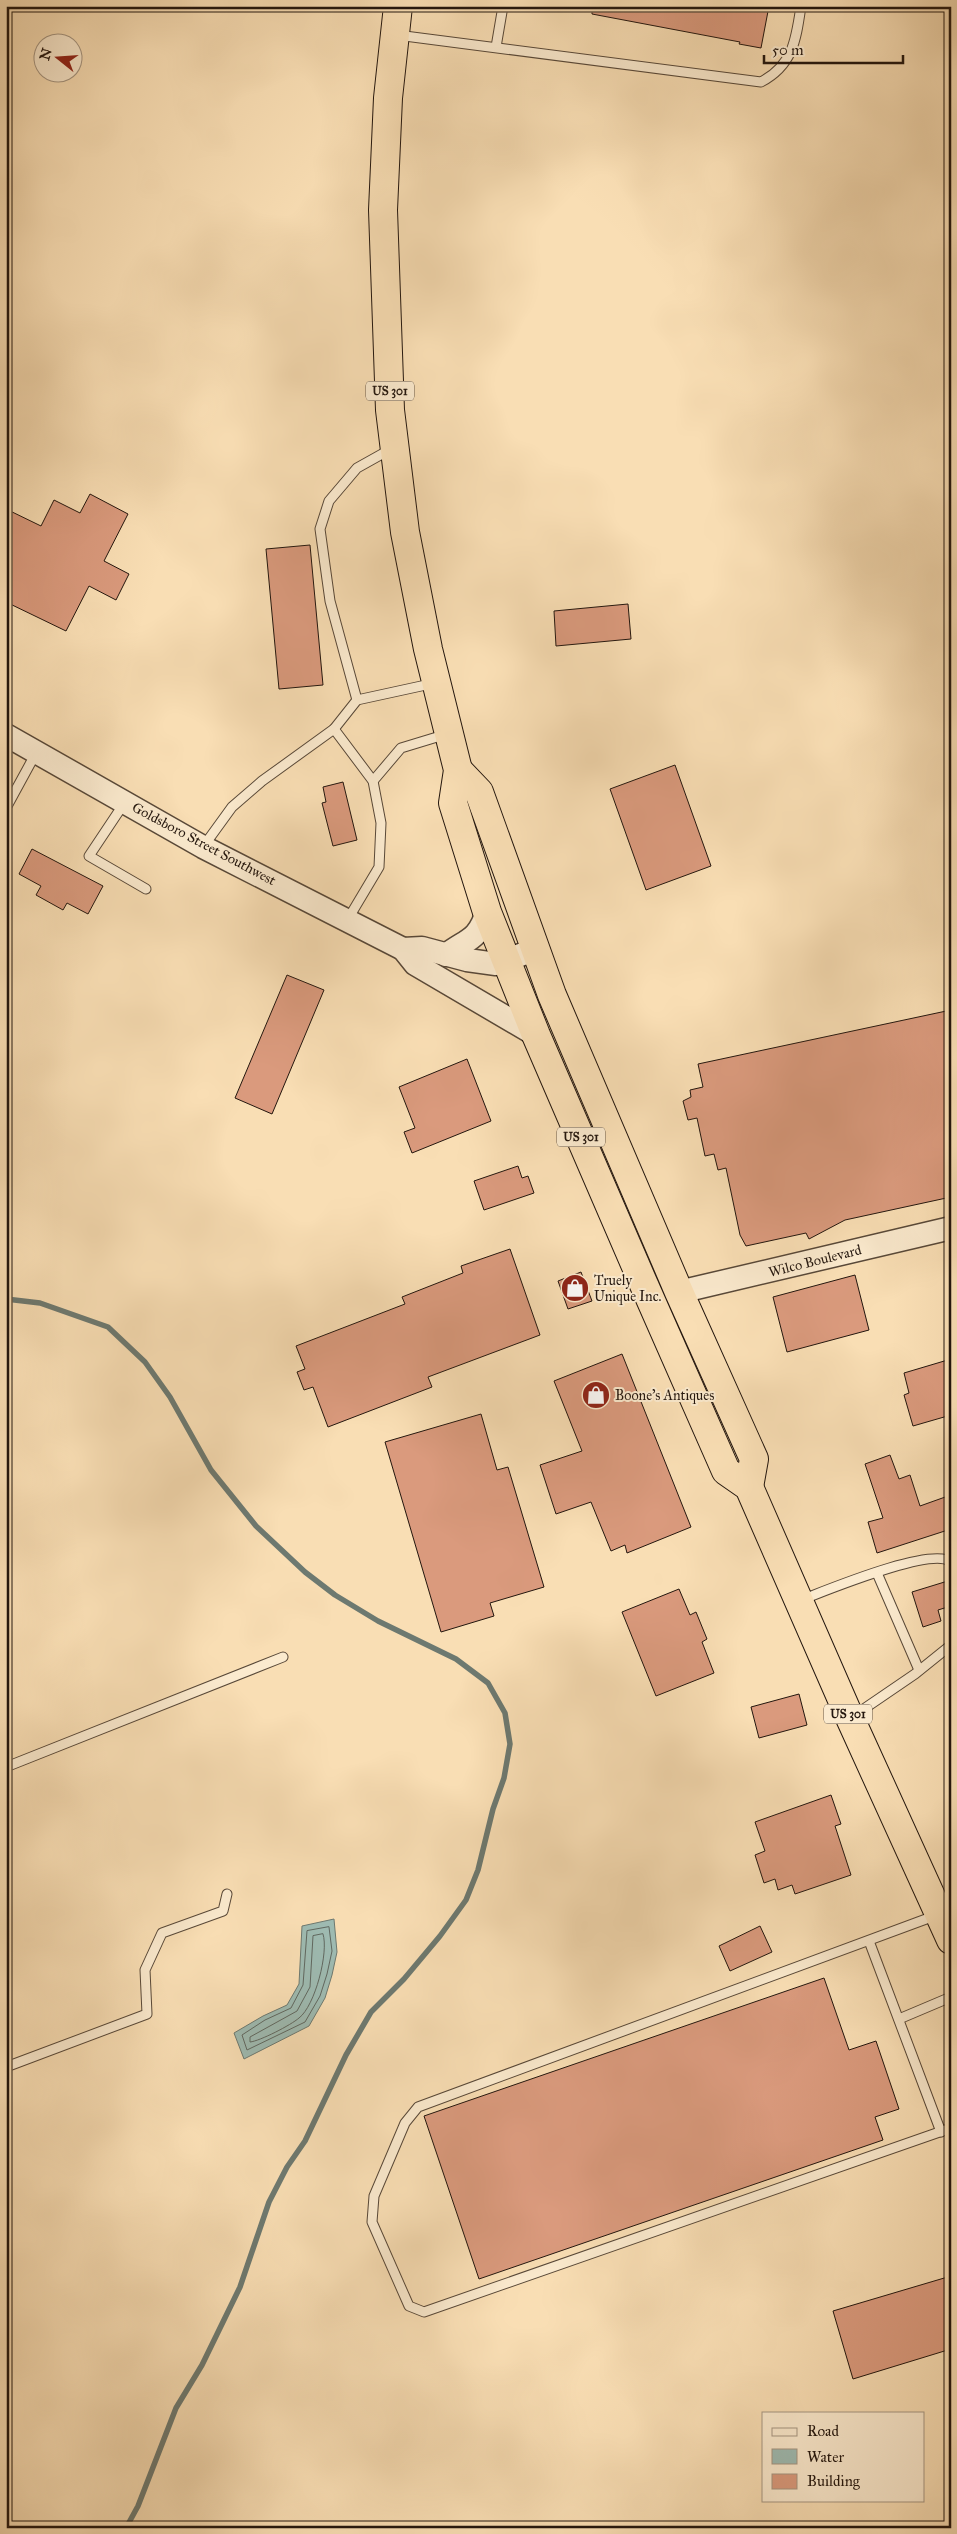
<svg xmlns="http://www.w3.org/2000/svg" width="957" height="2534" viewBox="0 0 957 2534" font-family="'IM FELL Great Primer',serif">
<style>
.water{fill:#9ebbb2;stroke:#6d7970}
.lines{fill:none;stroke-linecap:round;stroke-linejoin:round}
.shore{stroke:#606860;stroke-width:1}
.stream{stroke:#6d7970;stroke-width:5.5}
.building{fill:#da9a7d;stroke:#23160e}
.service-casing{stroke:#584838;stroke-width:11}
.tertiary-casing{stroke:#584838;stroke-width:25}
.trunk-casing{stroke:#23160e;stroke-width:30}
.service{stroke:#fbeace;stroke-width:9}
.tertiary{stroke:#fbeace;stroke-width:22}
.trunk{stroke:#f9deb4;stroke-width:28}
.labels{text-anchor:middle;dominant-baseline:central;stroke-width:4;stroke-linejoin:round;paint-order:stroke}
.shield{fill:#fbeace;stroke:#645648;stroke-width:1}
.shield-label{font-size:12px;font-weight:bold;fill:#23160e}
.street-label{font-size:14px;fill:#23160e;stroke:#fbeace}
.poi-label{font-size:14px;fill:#23160e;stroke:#fbeace;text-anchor:start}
</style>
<rect width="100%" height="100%" fill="#f9deb4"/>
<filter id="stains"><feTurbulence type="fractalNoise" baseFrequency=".004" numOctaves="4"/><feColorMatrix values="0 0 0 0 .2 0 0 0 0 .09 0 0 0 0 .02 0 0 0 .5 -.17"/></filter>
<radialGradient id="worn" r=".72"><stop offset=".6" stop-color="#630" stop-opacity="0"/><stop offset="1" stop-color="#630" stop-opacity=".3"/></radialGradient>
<!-- water -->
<polygon class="water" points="334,1919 337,1952 332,1975 325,1998 309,2026 244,2059 234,2033 263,2016 287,2005 299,1984 302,1926"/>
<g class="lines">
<!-- shore -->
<g class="shore">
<polygon points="329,1927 332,1951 327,1974 320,1996 305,2022 247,2050 242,2035 265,2020 291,2008 303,1985 307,1931"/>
<path d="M323,1934C329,1952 315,2006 299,2018C291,2025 260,2041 250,2042V2037L297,2011L310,1987L313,1936Z"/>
</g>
<!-- stream -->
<polyline class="stream" points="6,1299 40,1303 108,1327 145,1362 170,1397 211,1470 256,1526 305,1572 335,1595 378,1621 456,1659 488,1683 505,1713 510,1744 504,1778 493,1809 478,1870 466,1900 440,1936 404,1979 371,2012 346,2055 305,2141 287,2167 269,2202 240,2287 202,2365 176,2408 138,2506 126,2528"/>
</g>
<!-- building -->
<g class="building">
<polygon points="592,6 769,6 761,48 739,44 740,42 592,14"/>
<polygon points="90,494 128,514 104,561 129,574 116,600 89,586 66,631 6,602 6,509 41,526 54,500 80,513"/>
<polygon points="310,545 323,685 279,689 266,549"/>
<polygon points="628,604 631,639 556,646 554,611"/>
<polygon points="675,765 711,866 646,890 610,789"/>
<polygon points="343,782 357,840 333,846 322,803 326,802 323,787"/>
<polygon points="32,849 103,886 88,914 67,903 63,910 36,895 41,886 19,874"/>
<polygon points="287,975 324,990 272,1114 235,1098"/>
<polygon points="951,1010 951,1197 845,1220 809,1239 806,1233 746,1246 740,1235 726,1168 718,1170 714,1154 705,1156 697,1118 688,1120 683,1101 691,1097 690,1090 703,1087 698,1064"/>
<polygon points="467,1059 491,1121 412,1153 404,1132 415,1128 399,1087"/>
<polygon points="518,1166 522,1178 528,1176 534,1193 484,1210 474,1181"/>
<polygon points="510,1249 540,1335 428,1377 432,1387 328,1427 313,1387 304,1390 297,1372 305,1369 296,1346 405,1304 402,1297 463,1273 461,1266"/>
<polygon points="581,1272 592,1301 568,1309 558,1281"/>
<polygon points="855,1275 869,1330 787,1352 773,1297"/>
<polygon points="622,1354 691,1527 627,1553 625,1545 611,1551 591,1502 556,1514 540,1465 582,1451 554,1381"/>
<polygon points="951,1359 951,1415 913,1426 904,1395 909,1393 904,1373"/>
<polygon points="481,1414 497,1470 508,1467 544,1587 490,1603 494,1616 441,1632 385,1442"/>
<polygon points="890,1455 899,1479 910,1475 920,1506 948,1496 951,1504 951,1529 877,1553 868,1522 883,1518 865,1464"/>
<polygon points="951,1580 951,1606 938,1610 941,1621 923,1627 912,1592"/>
<polygon points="679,1589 690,1615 696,1612 707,1639 702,1642 714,1673 656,1696 622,1612"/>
<polygon points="799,1694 807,1725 759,1738 751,1707"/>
<polygon points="831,1795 841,1824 835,1826 851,1875 795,1894 792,1885 778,1890 775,1879 764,1883 755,1855 765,1851 755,1822"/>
<polygon points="760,1926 772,1952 730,1971 719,1946"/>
<polygon points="824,1978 849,2050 876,2041 899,2109 875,2117 883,2140 479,2279 424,2116"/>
<polygon points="951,2276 951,2349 853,2379 833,2311"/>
</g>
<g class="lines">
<defs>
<g id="service">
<path d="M397,35L761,82C793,65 796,40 801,6"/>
<polyline points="496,47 503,6"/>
<polyline points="357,700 330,601 320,529 329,501 357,468 391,449"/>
<polyline points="334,729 357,700 435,683"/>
<polyline points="373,781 401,748 447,734"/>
<polyline points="125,802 89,856 146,889"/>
<polyline points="6,808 36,753"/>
<polyline points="203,847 232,807 262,781 334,729 373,781 381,823 379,867 348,919"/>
<polyline points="877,1573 919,1670"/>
<path d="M801,1600C825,1591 932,1546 951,1562"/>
<polyline points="852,1717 915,1674 951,1645"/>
<polyline points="6,1767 283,1657"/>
<polyline points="937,1915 418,2107 405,2123 374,2196 372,2222 409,2306 424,2312 951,2128"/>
<polyline points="869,1941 941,2132"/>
<polyline points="899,2019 951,1997"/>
<polyline points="6,2067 147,2014 145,1970 162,1933 223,1911 227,1894"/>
</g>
<g id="tertiary">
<polyline points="6,735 203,847 403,949 415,964 536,1035"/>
<polyline points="403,949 422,948 467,960 496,964 534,950"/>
<path d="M446,955C467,939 478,941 487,912"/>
<polyline points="679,1292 951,1228"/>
</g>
<g id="trunk">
<polyline points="398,6 388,98 383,210 390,410 405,532 428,649 458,770 453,803 487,912 536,1035 641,1278 726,1471 749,1487 850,1718 951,1940"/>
<polyline points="458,770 479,792 552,995 679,1292 754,1459 749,1487"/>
</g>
</defs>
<!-- service casing -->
<use href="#service" class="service-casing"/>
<!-- tertiary casing -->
<use href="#tertiary" class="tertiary-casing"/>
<!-- trunk casing -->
<use href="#trunk" class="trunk-casing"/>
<!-- service -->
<use href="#service" class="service"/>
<!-- tertiary -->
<use href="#tertiary" class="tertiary"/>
<!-- trunk -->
<use href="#trunk" class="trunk"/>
</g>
<!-- icons -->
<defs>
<symbol id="shop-disc" viewBox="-11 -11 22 22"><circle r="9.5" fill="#8f2418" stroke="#fbeace"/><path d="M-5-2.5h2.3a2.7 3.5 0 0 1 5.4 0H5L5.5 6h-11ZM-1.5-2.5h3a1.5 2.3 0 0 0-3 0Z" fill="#fff"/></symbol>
</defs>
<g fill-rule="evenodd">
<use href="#shop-disc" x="559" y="1272" width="32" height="32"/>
<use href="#shop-disc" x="580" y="1379" width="32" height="32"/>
</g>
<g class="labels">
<!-- shield labels -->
<g class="shield">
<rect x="366" y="381.5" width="48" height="19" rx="4"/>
<rect x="557" y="1127.5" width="48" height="19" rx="4"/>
<rect x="824" y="1704.5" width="48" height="19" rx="4"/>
</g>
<g class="shield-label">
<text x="390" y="391">US 301</text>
<text x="581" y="1137">US 301</text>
<text x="848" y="1714">US 301</text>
</g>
<!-- street labels -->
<g class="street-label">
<text transform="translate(204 844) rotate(28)">Goldsboro Street Southwest</text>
<text transform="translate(815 1261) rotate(-14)">Wilco Boulevard</text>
</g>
<!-- poi labels -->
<g class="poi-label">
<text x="594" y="1280">Truely<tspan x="594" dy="16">Unique Inc.</tspan></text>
<text x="615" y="1395">Boone's Antiques</text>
</g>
</g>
<!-- margin -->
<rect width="957" height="2534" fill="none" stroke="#f9deb4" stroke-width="25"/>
<rect x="8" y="8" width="942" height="2519" fill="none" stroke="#23160e" stroke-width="2.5"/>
<rect x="12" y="12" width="932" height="2509" fill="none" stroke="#23160e"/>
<!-- legend -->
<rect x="762" y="2412" width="162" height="90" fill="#fbeace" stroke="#a59581"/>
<rect x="772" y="2428" width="25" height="8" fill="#fbeace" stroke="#a59581"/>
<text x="807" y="2436" font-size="15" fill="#23160e">Road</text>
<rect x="772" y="2449" width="25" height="15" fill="#9ebbb2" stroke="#a59581"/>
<text x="807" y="2462" font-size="15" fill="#23160e">Water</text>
<rect x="772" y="2474" width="25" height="15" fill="#da9a7d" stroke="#a59581"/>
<text x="807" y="2486" font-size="15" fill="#23160e">Building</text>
<!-- north arrow -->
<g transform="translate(58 58) rotate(287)"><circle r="24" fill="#fbeace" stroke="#a59581"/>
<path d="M0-4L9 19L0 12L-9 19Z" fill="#8f2418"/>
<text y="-8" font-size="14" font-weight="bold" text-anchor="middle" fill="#23160e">N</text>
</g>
<!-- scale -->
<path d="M764 55v8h139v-8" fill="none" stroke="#23160e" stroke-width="2.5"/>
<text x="772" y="55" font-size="15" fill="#23160e" stroke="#fbeace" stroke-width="4" paint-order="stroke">50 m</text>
<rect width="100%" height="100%" filter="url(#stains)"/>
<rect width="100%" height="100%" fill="url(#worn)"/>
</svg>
